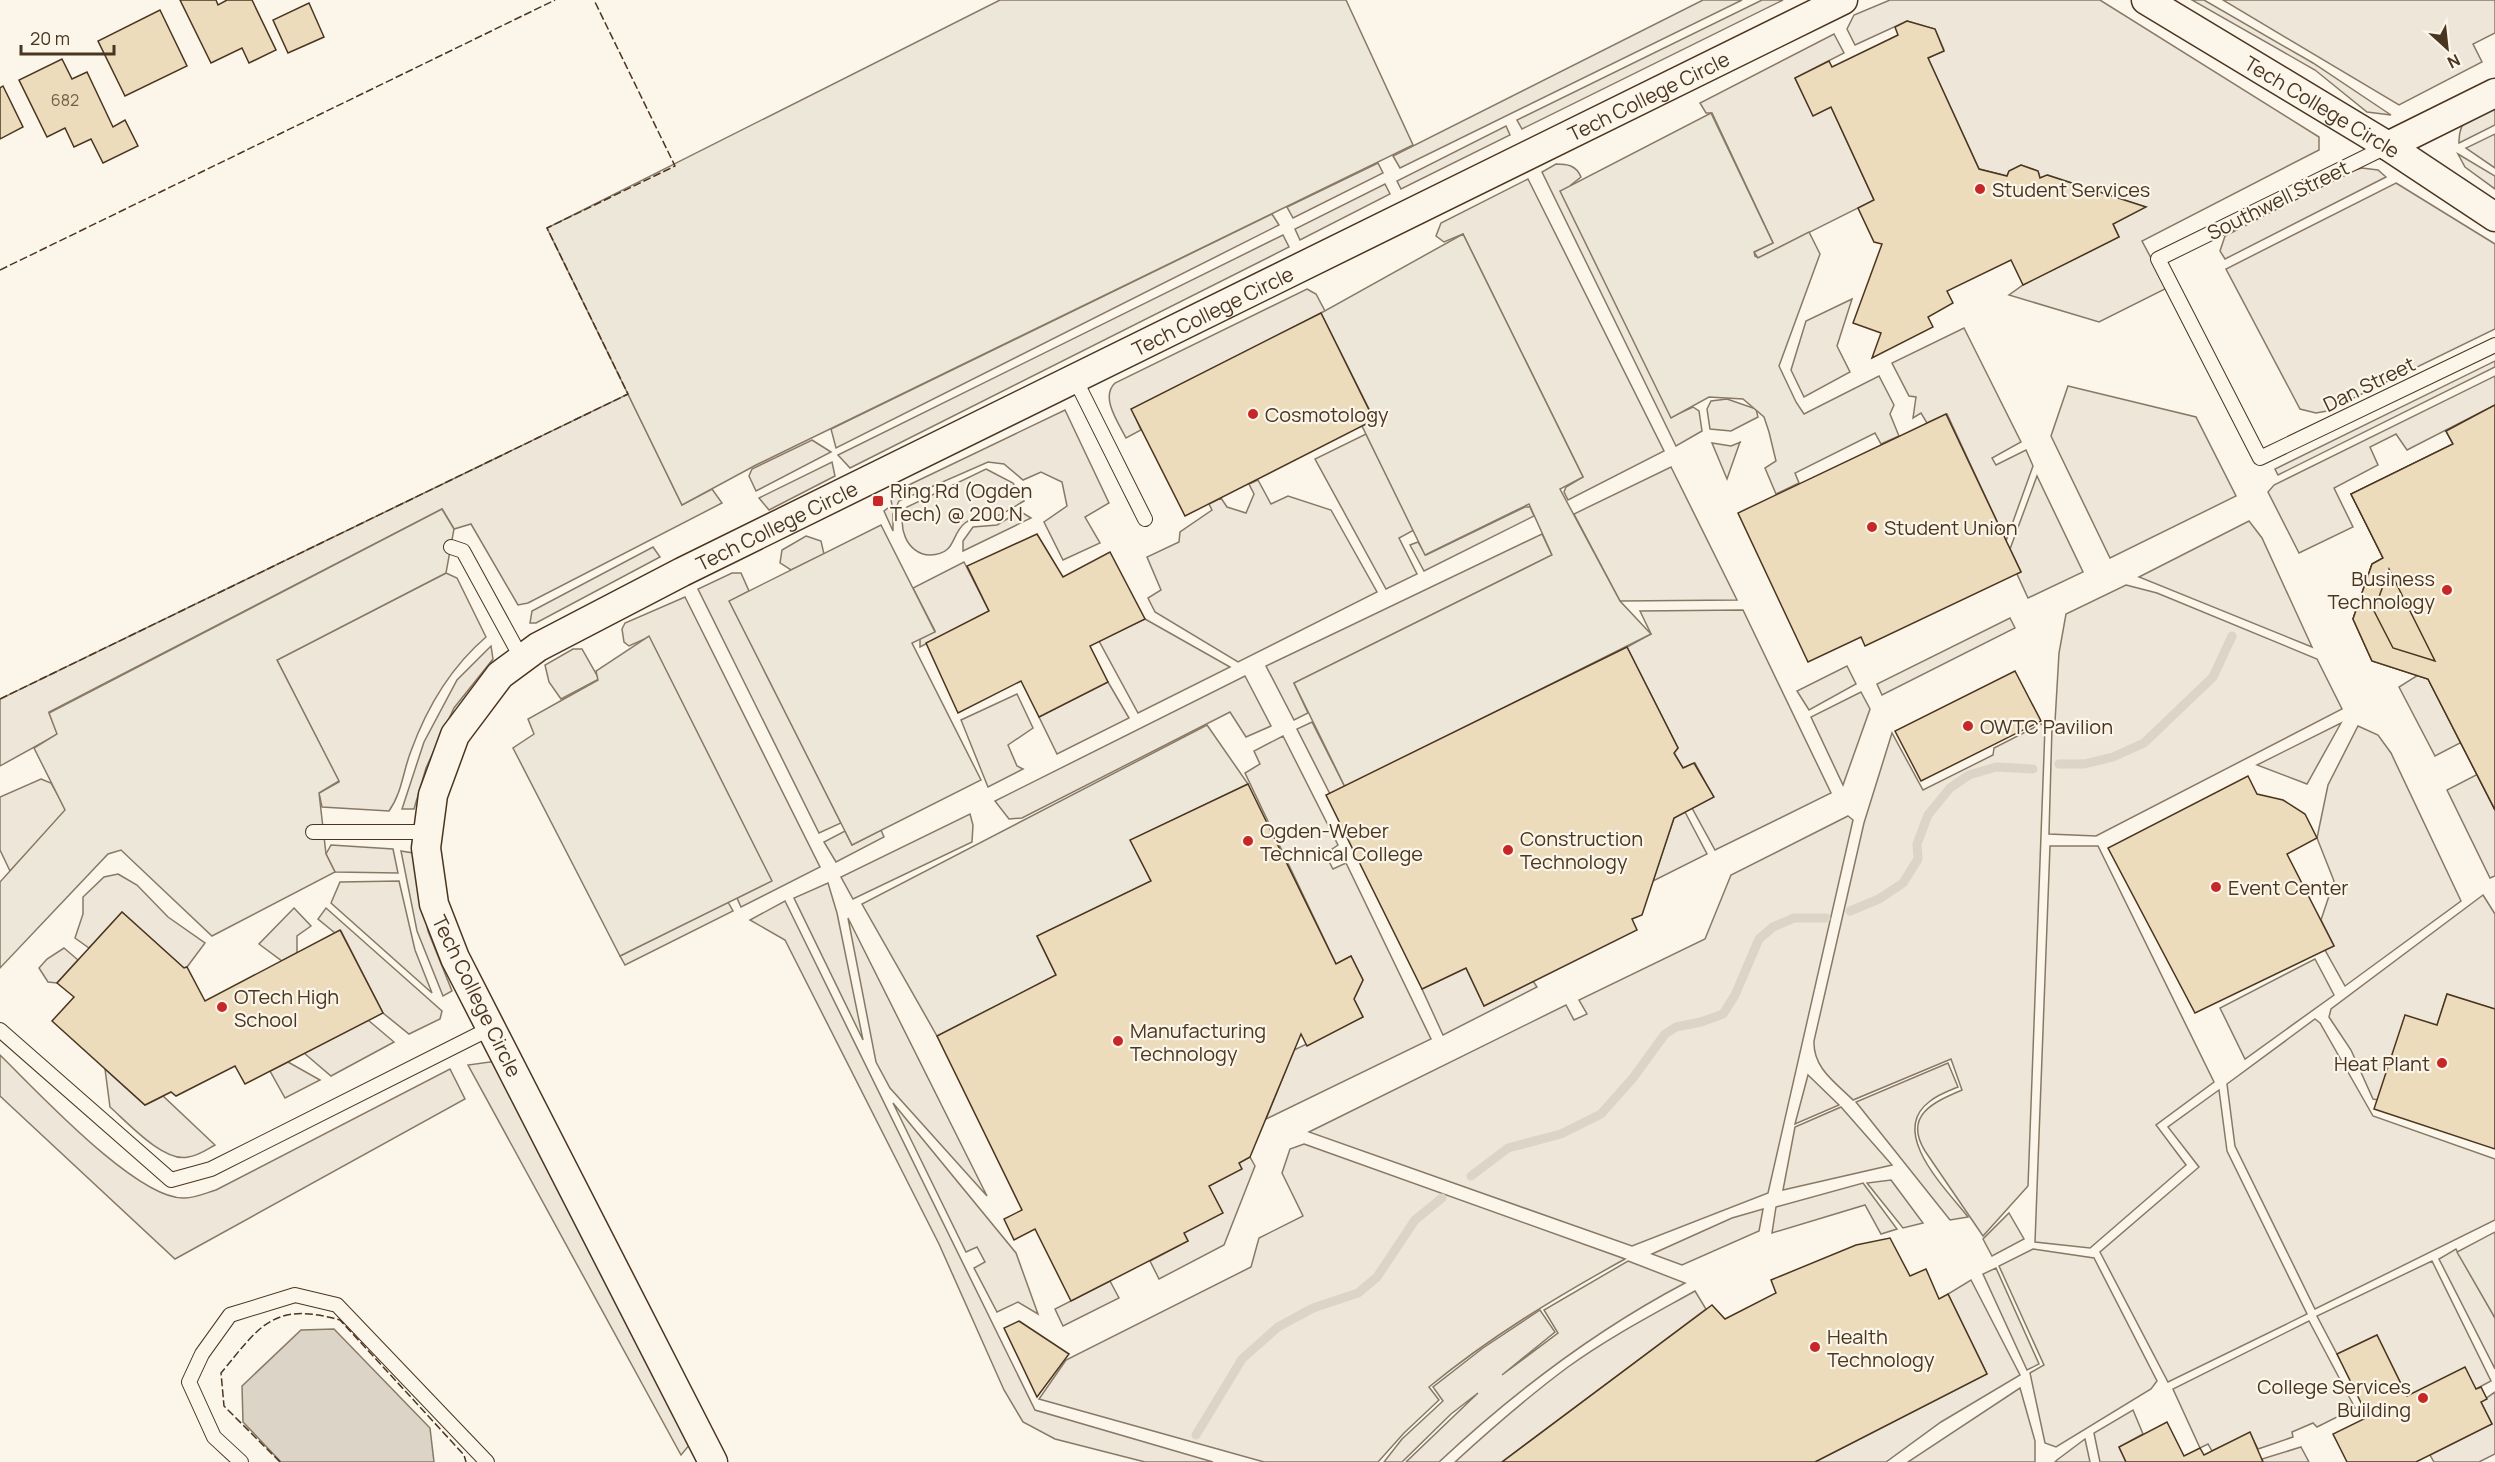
<svg xmlns="http://www.w3.org/2000/svg" width="2495" height="1462" viewBox="0 0 2495 1462" font-family="Manrope,sans-serif">
<style>
.green{fill:#ede6d9;stroke:#887966;stroke-width:1.5}
.parking{fill:#ede7d9;stroke:#887966;stroke-width:1.5}
.water{fill:#dcd4c6;stroke:#887966;stroke-width:1.5}
.lines{fill:none;stroke-linecap:round;stroke-linejoin:round}
.stream{stroke:#dcd4c6;stroke-width:9}
.building{fill:#ecdcbc;stroke:#4a3520;stroke-width:1.5;fill-rule:evenodd}
.lane-casing{stroke:#4a3520;stroke-width:16}
.street-casing{stroke:#4a3520;stroke-width:31}
.lane{stroke:#fbf6e9;stroke-width:14}
.street{stroke:#fbf6e9;stroke-width:28}
.fence{stroke:#4a3520;stroke-width:1.5;stroke-dasharray:8 3;stroke-linecap:butt}
.poi-dot{fill:#c62828;stroke:#fbf6e9;stroke-width:2}
.labels{text-anchor:middle;dominant-baseline:central;stroke-width:4.5;stroke-linejoin:round;paint-order:stroke}
.number-label{font-size:16px;fill:#725f47}
.street-label{font-size:20px;fill:#4a3520;stroke:#fbf6e9}
.poi-label{font-size:20px;fill:#4a3520;stroke:#fbf6e9;text-anchor:start}
</style>
<rect width="100%" height="100%" fill="#fbf6e9"/>
<!-- green -->
<g class="green">
<polygon points="1703,0 1742,0 1400,168 1393,156"/>
<polygon points="1762,0 1783,0 1522,129 1517,120"/>
<polygon points="1890,0 2100,0 2319,137 2319,150 2142,241 2167,288 2099,322 2009,295 2023,285 2119,237 2113,224 2145,207 2048,175 2040,178 2038,171 2021,165 2009,171 2007,176 1979,169 1928,58 1944,50 1935,29 1907,21 1855,45 1847,29 1854,15"/>
<polygon points="2192,0 2204,0 2313,63 2391,115 2367,112 2315,70"/>
<polygon points="2223,0 2495,0 2495,33 2473,44 2482,62 2399,105"/>
<polygon points="1834,34 1844,53 1795,78 1813,115 1831,107 1874,200 1758,258 1754,252 1773,243 1712,113 1706,113 1700,103"/>
<path d="M2495,100V125L2459,143C2458,118 2475,111 2495,100Z"/>
<polygon points="1506,126 1510,135 1401,189 1397,181"/>
<polygon points="2495,134 2495,168 2466,148"/>
<polygon points="2458,154 2495,176 2495,189 2465,167"/>
<polygon points="1378,163 1383,173 1293,218 1287,207"/>
<path d="M1556,164C1567,164 1576,165 1581,177L1571,185L1671,417L1693,407L1699,411L1702,431L1676,446L1542,172Z"/>
<polygon points="2362,168 2378,170 2386,177 2225,259 2220,251 2225,236 2351,171"/>
<polygon points="1528,179 1664,451 1568,500 1564,492 1566,487 1583,477 1463,234 1444,242 1436,236 1441,223"/>
<polygon points="2396,183 2495,244 2495,329 2327,411 2316,413 2300,409 2226,269"/>
<polygon points="1385,184 1390,194 1300,240 1295,229"/>
<polygon points="1272,214 1279,225 836,448 831,429"/>
<polygon points="1283,235 1289,247 850,468 838,455"/>
<path d="M1307,289L1316,294L1325,311L1132,409L1141,430L1126,438C1118,422 1100,397 1115,383Z"/>
<polygon points="1852,299 1837,346 1850,372 1804,397 1791,370 1806,321"/>
<polygon points="1964,328 2021,442 1992,458 1996,465 2026,450 2033,466 2006,541 1947,414 1927,423 1921,413 1913,418 1916,397 1909,396 1892,363"/>
<polygon points="2495,361 2495,367 2278,475 2275,469"/>
<polygon points="2495,376 2495,405 2407,450 2396,434 2370,447 2378,465 2334,488 2353,527 2299,553 2268,492 2274,485"/>
<polygon points="2068,386 2196,417 2236,496 2110,558 2051,436"/>
<polygon points="628,394 682,505 712,489 722,503 528,603 518,605 471,524 454,529 442,509 49,712 58,734 0,766 0,699"/>
<polygon points="1727,399 1756,409 1758,417 1731,431 1710,429 1707,409 1711,401"/>
<polygon points="1065,410 1109,503 1085,517 1100,543 1063,560 1044,522 1067,506 1062,482 1041,472 1023,480 1004,464 988,462 899,501 893,514 893,531 884,511 892,505 890,494"/>
<polygon points="1366,434 1414,530 1399,538 1417,574 1386,589 1315,459"/>
<polygon points="812,440 831,452 756,491 749,476 752,469"/>
<polygon points="1741,442 1740,442 1727,479 1712,443 1731,446"/>
<polygon points="832,462 835,476 769,510 759,498"/>
<polygon points="1671,467 1737,600 1620,601 1574,514"/>
<path d="M986,469L1013,483L1024,501C1015,506 1006,513 996,516C986,520 973,516 965,523C950,535 957,554 930,555C907,555 895,524 907,507Z"/>
<polygon points="2037,476 2083,572 2028,598 2017,574 2021,572 2010,549"/>
<polygon points="1258,480 1271,504 1288,496 1331,510 1377,592 1238,662 1155,612 1148,598 1161,590 1147,557 1179,542 1180,532 1212,510 1209,504 1221,498 1227,507 1246,513 1254,494 1249,484"/>
<polygon points="1525,507 1530,507 1534,516 1424,571 1410,545 1418,542 1426,555"/>
<polygon points="1017,513 1023,513 1031,518 963,551 963,541 973,527 997,525"/>
<polygon points="2249,521 2262,538 2312,647 2139,577"/>
<polygon points="1542,534 1552,555 1294,683 1308,713 1294,720 1266,666"/>
<polygon points="806,536 821,541 824,554 791,570 780,563 782,550"/>
<polygon points="653,547 660,557 536,623 530,623 532,611"/>
<polygon points="964,562 989,611 920,647 920,639 935,631 913,588"/>
<path d="M446,573L457,578L486,637C451,667 427,707 411,751C403,771 402,793 389,811L322,807L319,793L339,782L277,660Z"/>
<polygon points="732,573 741,573 749,591 730,601 841,823 819,833 698,589"/>
<polygon points="2126,585 2157,593 2317,659 2342,709 2096,836 2049,834 2052,727 2055,722 2059,653 2066,614"/>
<polygon points="685,597 820,867 741,907 737,898 771,881 649,637 629,646 624,642 622,629 625,623"/>
<polygon points="1743,610 1831,793 1715,850 1692,808 1713,797 1695,763 1683,768 1674,753 1678,748 1627,647 1651,634 1640,611"/>
<polygon points="2010,618 2015,628 1882,695 1877,684"/>
<polygon points="1145,619 1230,667 1138,713 1099,641"/>
<polygon points="491,646 493,659 454,708 426,768 414,809 402,809 424,742 457,680"/>
<polygon points="573,649 582,649 599,679 561,699 549,682 545,665"/>
<polygon points="1847,666 1856,684 1809,710 1797,691"/>
<polygon points="2418,675 2428,679 2462,742 2435,756 2399,687"/>
<polygon points="1245,676 1271,726 1246,737 1230,712 1022,818 1009,819 995,801"/>
<polygon points="1108,682 1129,718 1057,754 1039,717"/>
<polygon points="1861,692 1870,709 1843,785 1811,717"/>
<polygon points="1017,694 1033,728 1008,745 1017,766 1023,769 988,787 961,720"/>
<polygon points="1312,722 1345,787 1330,794 1297,729"/>
<polygon points="2341,723 2307,784 2257,765"/>
<path d="M2041,724L2045,727L2028,1186L1983,1236L1925,1151C1903,1115 1934,1102 1962,1090L1951,1059L1853,1100C1835,1082 1813,1068 1814,1041L1864,823L1892,733L1923,790L1993,755L1994,748Z"/>
<polygon points="2358,726 2378,735 2391,753 2461,901 2345,986 2325,950 2334,946 2321,920 2334,881 2317,838 2328,785"/>
<polygon points="1283,736 1338,845 1325,854 1333,869 1346,863 1431,1039 1266,1119 1294,1050 1363,1017 1354,999 1363,980 1351,956 1336,964 1245,773 1260,764 1254,751"/>
<polygon points="2478,774 2495,810 2495,876 2490,878 2447,790"/>
<polygon points="41,779 51,783 66,810 10,871 0,850 0,797"/>
<polygon points="1685,812 1707,854 1653,881 1674,818"/>
<polygon points="970,814 973,825 972,842 853,899 841,877"/>
<polygon points="1848,816 1853,820 1768,1193 1632,1246 1309,1132 1566,1005 1574,1020 1587,1014 1579,1000 1705,939 1731,875"/>
<polygon points="881,830 884,837 836,862 824,842 845,831 852,845"/>
<polygon points="331,845 393,849 398,873 335,872 326,854"/>
<polygon points="2050,846 2098,846 2214,1082 2156,1125 2186,1165 2090,1248 2035,1242"/>
<polygon points="401,851 413,853 428,931 452,991 443,996 417,931"/>
<polygon points="118,874 137,885 168,917 205,943 187,967 184,968 122,912 89,948 75,938 83,914 83,897 104,877"/>
<polygon points="399,881 415,950 432,993 331,903 340,882"/>
<polygon points="828,883 837,913 863,1040 794,898"/>
<polygon points="2483,895 2495,914 2495,1009 2447,994 2437,1025 2378,1100 2373,1099 2351,1050 2329,1017 2331,1009"/>
<polygon points="785,901 1035,1410 1213,1462 1145,1462 1055,1439 1023,1422 1004,1390 939,1244 785,940 750,920"/>
<polygon points="728,902 733,911 625,965 620,956"/>
<polygon points="294,908 311,926 297,936 297,953 282,961 259,944"/>
<polygon points="326,908 442,1011 440,1019 409,1034 383,1013 341,931 335,933 318,919"/>
<polygon points="848,918 987,1196 890,1088 876,1062"/>
<polygon points="64,948 78,960 57,983 48,982 39,968 47,959"/>
<polygon points="2315,959 2334,995 2245,1059 2220,1008"/>
<polygon points="1466,968 1484,1006 1533,981 1537,987 1443,1035 1422,989"/>
<polygon points="2315,1019 2320,1023 2373,1116 2495,1159 2495,1220 2315,1309 2235,1146 2227,1084"/>
<polygon points="368,1020 394,1042 331,1076 304,1053"/>
<path d="M0,1055C36,1090 138,1201 185,1198C195,1198 206,1193 216,1190L450,1069L465,1099L175,1259L0,1096Z"/>
<polygon points="497,1061 691,1443 681,1455 468,1065"/>
<polygon points="288,1062 320,1080 285,1098 270,1071"/>
<path d="M1948,1063L1958,1087C1948,1091 1937,1095 1929,1102C1888,1133 1947,1190 1968,1217L1950,1220L1856,1102Z"/>
<path d="M105,1069L145,1105L163,1096L215,1145C206,1150 198,1156 188,1157C164,1163 127,1122 110,1107Z"/>
<polygon points="1808,1075 1839,1105 1795,1124"/>
<polygon points="2219,1090 2227,1151 2307,1314 2168,1382 2100,1252 2199,1167 2168,1127"/>
<polygon points="893,1103 1016,1253 1038,1314 1018,1302 997,1312 974,1268 985,1262 977,1247 966,1252"/>
<polygon points="1841,1107 1892,1165 1783,1190 1795,1127"/>
<path d="M1304,1144L1625,1259C1556,1297 1490,1337 1429,1387L1439,1400L1404,1433L1378,1462H1264L1039,1399L1066,1360L1251,1267L1259,1238L1303,1216L1282,1173L1290,1149Z"/>
<polygon points="1250,1157 1255,1166 1224,1245 1159,1279 1150,1261 1188,1241 1184,1233 1209,1186 1241,1169 1239,1163"/>
<polygon points="1891,1180 1923,1223 1903,1228 1867,1183"/>
<polygon points="1863,1183 1897,1229 1881,1234 1865,1205 1772,1233 1776,1207"/>
<polygon points="1763,1209 1759,1231 1682,1265 1652,1254 1732,1218"/>
<polygon points="2009,1213 2024,1239 1992,1256 1983,1239"/>
<polygon points="2033,1249 2094,1258 2157,1381 2151,1389 2056,1447 2045,1443 2030,1373 2044,1365 1999,1266"/>
<polygon points="2456,1249 2495,1318 2495,1369 2439,1259"/>
<path d="M1628,1261L1685,1283C1594,1331 1514,1392 1439,1462H1406L1478,1393L1451,1414L1402,1462H1384L1402,1439L1443,1401L1433,1387L1483,1348L1540,1310L1555,1332L1502,1375L1558,1333L1544,1310Z"/>
<polygon points="2432,1261 2491,1381 2476,1389 2407,1396 2377,1335 2337,1354 2317,1316"/>
<polygon points="1996,1268 2039,1364 2027,1370 1983,1274"/>
<polygon points="1971,1280 2020,1375 1941,1422 1886,1462 1815,1462 1987,1374 1948,1294"/>
<polygon points="1110,1281 1119,1298 1063,1326 1055,1309"/>
<path d="M1695,1291L1706,1309L1502,1462H1455C1491,1429 1529,1396 1568,1367C1608,1338 1652,1315 1695,1291Z"/>
<polygon points="2309,1321 2355,1408 2317,1427 2313,1423 2292,1432 2293,1437 2258,1449 2250,1433 2212,1451 2208,1444 2200,1448 2173,1389"/>
<polygon points="2020,1388 2035,1441 2035,1462 1908,1462"/>
<polygon points="2495,1392 2495,1454 2479,1462 2434,1462 2430,1455 2492,1424 2481,1402"/>
<polygon points="2133,1410 2143,1434 2119,1447 2126,1462 2100,1462 2094,1433"/>
<polygon points="2085,1439 2090,1462 2055,1462 2057,1460"/>
<polygon points="2301,1447 2309,1462 2263,1462 2262,1459"/>
</g>
<!-- parking -->
<g class="parking">
<polygon points="1000,0 1346,0 1413,145 756,465 682,505 547,228"/>
<polygon points="1711,113 1773,243 1754,252 1755,256 1758,258 1809,232 1820,254 1779,366 1796,402 1804,414 1879,376 1894,405 1890,414 1899,436 1881,444 1875,433 1795,473 1799,483 1776,494 1765,468 1776,461 1769,432 1764,417 1743,399 1709,397 1671,418 1560,191"/>
<polygon points="1463,234 1583,477 1560,489 1620,601 1651,634 1345,787 1294,683 1552,555 1529,504 1425,555 1362,426 1374,419 1321,313"/>
<polygon points="442,509 454,529 446,573 277,660 339,781 319,793 326,854 335,872 212,936 121,850 108,854 0,968 0,882 65,810 34,748 57,734 49,713"/>
<polygon points="881,525 935,632 912,643 981,780 852,845 729,601"/>
<polygon points="649,636 772,881 620,956 513,748 534,734 528,719 598,680 596,671"/>
<polygon points="1207,725 1248,784 1131,840 1151,881 1037,936 1056,975 937,1036 862,904"/>
<polygon points="2495,1232 2495,1318 2457,1252"/>
</g>
<!-- water -->
<polygon class="water" points="334,1329 430,1428 434,1462 281,1462 243,1422 242,1386 301,1330"/>
<g class="lines">
<!-- stream -->
<g class="stream">
<polyline points="2059,764 2084,764 2113,757 2144,743 2213,677 2232,636"/>
<polyline points="1850,911 1879,899 1903,883 1918,859 1917,844 1928,815 1950,788 1969,775 1996,767 2033,769"/>
<polyline points="1471,1176 1508,1148 1561,1134 1601,1114 1633,1078 1665,1034 1676,1027 1701,1022 1723,1014 1735,995 1759,939 1773,927 1794,918 1826,918"/>
<polyline points="1196,1435 1242,1359 1278,1327 1313,1308 1358,1293 1377,1277 1415,1220 1442,1198"/>
</g>
</g>
<!-- building -->
<g class="building">
<polygon points="180,0 216,0 218,5 227,0 252,0 276,50 249,63 242,48 211,63"/>
<polygon points="309,3 324,37 288,53 273,20"/>
<polygon points="160,10 187,66 125,96 98,41"/>
<polygon points="1907,21 1935,29 1944,51 1928,58 1979,169 2007,176 2009,171 2021,165 2038,171 2040,178 2047,175 2146,207 2113,224 2119,237 2023,285 2011,260 1947,291 1953,303 1928,317 1933,327 1872,358 1881,333 1853,323 1882,244 1874,242 1858,208 1874,200 1831,107 1813,116 1795,78 1829,61 1832,67 1898,35 1895,27"/>
<polygon points="62,59 72,79 87,72 113,127 125,120 138,146 103,163 91,139 74,147 65,128 47,137 19,80"/>
<polygon points="3,86 23,127 0,139 0,88"/>
<polygon points="1321,313 1374,420 1185,516 1131,409"/>
<path d="M2495,405V810L2428,679L2372,661L2353,619L2372,564L2383,558L2351,494L2453,444L2446,431ZM2389,569L2435,661L2393,648L2374,611Z"/>
<polygon points="2495,405 2495,810 2428,679 2372,661 2353,619 2372,564 2383,558 2351,494 2453,444 2446,431"/>
<polygon points="1946,414 2021,572 1865,646 1861,637 1808,662 1738,513"/>
<polygon points="1037,534 1063,577 1110,552 1145,619 1090,646 1108,682 1039,717 1021,681 958,713 926,643 989,611 967,566"/>
<polygon points="2389,569 2435,661 2393,648 2374,611"/>
<polygon points="1627,647 1678,748 1674,753 1683,768 1694,763 1714,797 1674,818 1642,915 1632,919 1637,930 1484,1006 1466,968 1422,989 1326,795"/>
<polygon points="2015,671 2041,721 1921,781 1895,731"/>
<polygon points="2248,776 2257,794 2283,800 2305,814 2317,838 2287,854 2334,946 2195,1013 2108,848"/>
<polygon points="1248,784 1336,964 1351,956 1363,980 1354,999 1363,1017 1307,1046 1301,1034 1250,1157 1239,1163 1242,1169 1209,1186 1223,1213 1184,1233 1188,1241 1071,1301 1035,1229 1014,1240 1004,1219 1022,1210 937,1036 1056,975 1037,936 1151,881 1130,840"/>
<polygon points="122,912 184,968 187,967 205,1001 340,930 383,1013 245,1084 235,1066 176,1096 171,1092 145,1105 52,1021 74,997 57,983"/>
<polygon points="2447,994 2495,1009 2495,1149 2374,1109 2405,1015 2437,1025"/>
<polygon points="1890,1238 1910,1276 1926,1269 1939,1299 1948,1294 1987,1374 1815,1462 1502,1462 1712,1305 1725,1319 1776,1293 1771,1280 1856,1245"/>
<polygon points="1019,1321 1069,1354 1037,1397 1004,1328"/>
<polygon points="2377,1335 2407,1396 2465,1367 2476,1389 2481,1387 2487,1399 2481,1402 2492,1424 2416,1462 2347,1462 2333,1434 2368,1417 2337,1354"/>
<polygon points="2167,1422 2184,1456 2200,1448 2204,1455 2250,1432 2263,1462 2126,1462 2119,1447"/>
</g>
<g class="lines">
<defs>
<g id="lane">
<polyline points="2388,146 2158,259 2260,458 2495,345"/>
<polyline points="1075,379 1145,519"/>
<polyline points="451,547 463,551 522,659"/>
<polyline points="313,832 428,832"/>
<polyline points="0,1030 171,1180 211,1169 491,1028"/>
<polyline points="241,1462 214,1437 189,1382 202,1354 230,1315 295,1295 337,1305 487,1462"/>
</g>
<g id="street">
<path id="s1" d="M2146,0L2388,146L2495,217"/>
<polyline points="2388,146 2495,93"/>
<path id="s2" d="M713,1462L455,958L434,904L426,848L433,795L455,735L500,675L538,647L682,572L1843,0"/>
</g>
</defs>
<!-- lane casing -->
<use href="#lane" class="lane-casing"/>
<!-- street casing -->
<use href="#street" class="street-casing"/>
<!-- lane -->
<use href="#lane" class="lane"/>
<!-- street -->
<use href="#street" class="street"/>
<!-- fence -->
<g class="fence">
<polyline points="0,270 555,0"/>
<polyline points="0,699 628,394 547,228 675,166 594,0"/>
<path d="M280,1462L224,1406L221,1373C260,1326 273,1301 340,1320L464,1455L466,1462"/>
</g>
</g>
<!-- markers -->
<g class="poi-dot">
<circle cx="1980" cy="189" r="6"/>
<circle cx="1253" cy="414" r="6"/>
<rect x="872" y="495" width="12" height="12" rx="3"/>
<circle cx="1872" cy="527" r="6"/>
<circle cx="2447" cy="590" r="6"/>
<circle cx="1968" cy="726" r="6"/>
<circle cx="1248" cy="841" r="6"/>
<circle cx="1508" cy="850" r="6"/>
<circle cx="2216" cy="887" r="6"/>
<circle cx="222" cy="1007" r="6"/>
<circle cx="1118" cy="1041" r="6"/>
<circle cx="2442" cy="1063" r="6"/>
<circle cx="1815" cy="1347" r="6"/>
<circle cx="2423" cy="1398" r="6"/>
</g>
<g class="labels">
<!-- number labels -->
<g class="number-label">
<text x="65" y="100">682</text>
</g>
<!-- street labels -->
<g class="street-label">
<text stroke="none"><textPath href="#s2" startOffset="2160">Tech College Circle</textPath></text>
<text stroke="none"><textPath href="#s1" startOffset="206">Tech College Circle</textPath></text>
<text transform="translate(2278 200) rotate(-26)">Southwell Street</text>
<text stroke="none"><textPath href="#s2" startOffset="1674">Tech College Circle</textPath></text>
<text transform="translate(2369 384) rotate(-26)">Dan Street</text>
<text stroke="none"><textPath href="#s2" startOffset="1188">Tech College Circle</textPath></text>
<text transform="translate(477 996) rotate(64)">Tech College Circle</text>
</g>
<!-- poi labels -->
<g class="poi-label">
<text x="1992" y="189">Student Services</text>
<text x="1265" y="414">Cosmotology</text>
<text x="890" y="490">Ring Rd (Ogden<tspan x="890" dy="23">Tech) @ 200 N</tspan></text>
<text x="1884" y="527">Student Union</text>
<text x="2435" y="578" text-anchor="end">Business<tspan x="2435" dy="23">Technology</tspan></text>
<text x="1980" y="726">OWTC Pavilion</text>
<text x="1260" y="830">Ogden-Weber<tspan x="1260" dy="23">Technical College</tspan></text>
<text x="1520" y="838">Construction<tspan x="1520" dy="23">Technology</tspan></text>
<text x="2228" y="887">Event Center</text>
<text x="234" y="996">OTech High<tspan x="234" dy="23">School</tspan></text>
<text x="1130" y="1030">Manufacturing<tspan x="1130" dy="23">Technology</tspan></text>
<text x="2430" y="1063" text-anchor="end">Heat Plant</text>
<text x="1827" y="1336">Health<tspan x="1827" dy="23">Technology</tspan></text>
<text x="2411" y="1386" text-anchor="end">College Services<tspan x="2411" dy="23">Building</tspan></text>
</g>
</g>
<!-- north arrow -->
<g transform="translate(2447 48) rotate(153)" stroke="#fbf6e9" stroke-width="4.5" paint-order="stroke">
<path d="M0-4.5L10 22L0 15L-10 22Z" fill="#4a3520"/>
<text y="-9" font-size="16" font-weight="bold" text-anchor="middle" fill="#4a3520">N</text>
</g>
<!-- scale -->
<path d="M21 45v9h93v-9" fill="none" stroke="#4a3520" stroke-width="3"/>
<text x="30" y="45" font-size="18" fill="#4a3520" stroke="#fbf6e9" stroke-width="4.5" paint-order="stroke">20 m</text>
</svg>
